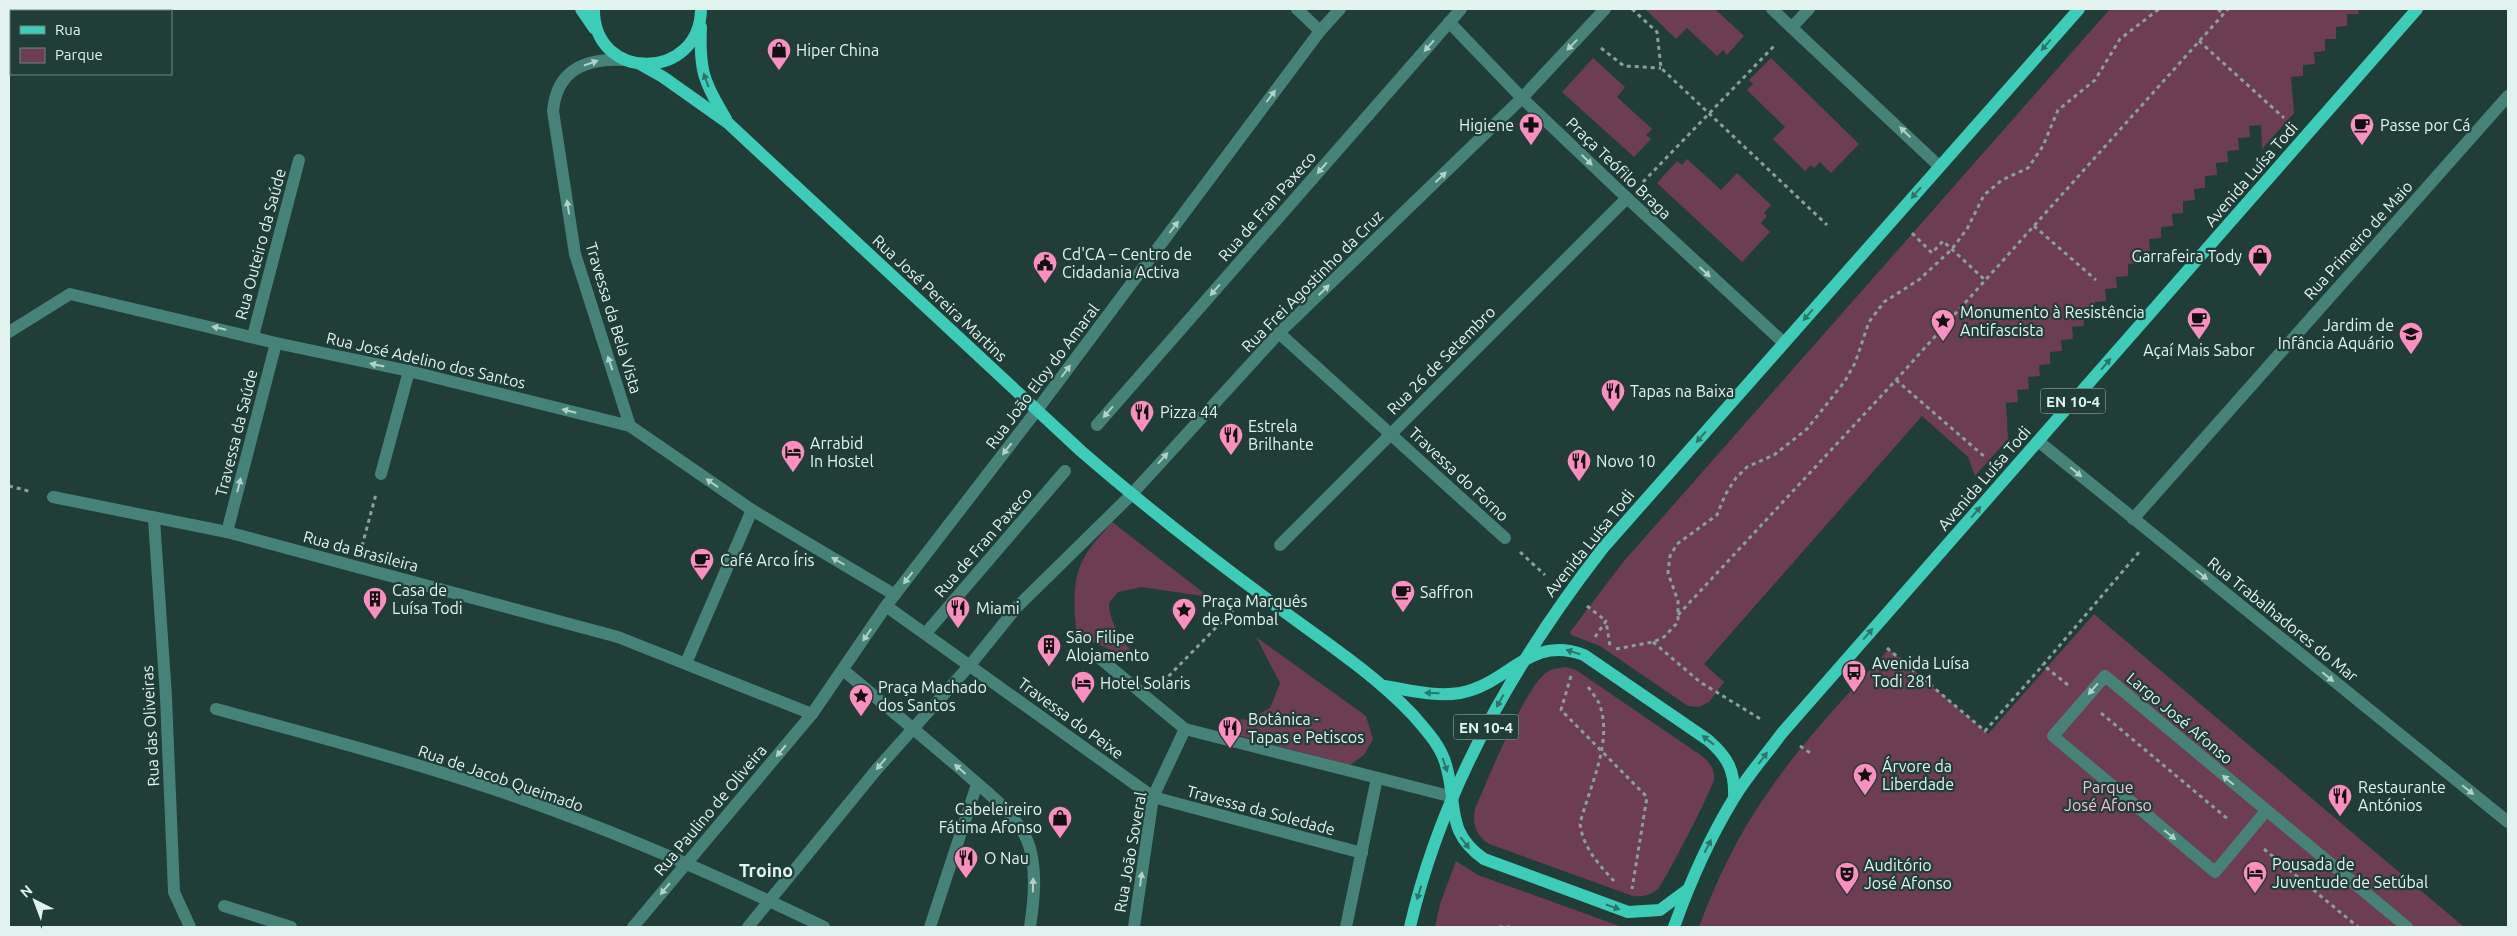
<svg xmlns="http://www.w3.org/2000/svg" width="2517" height="936" viewBox="0 0 2517 936" font-family="Ubuntu,sans-serif">
<style>
.green{fill:#6d3d53}
.lines{fill:none;stroke-linecap:round;stroke-linejoin:round}
.path{stroke:#899f9b;stroke-width:3;stroke-dasharray:4 4;stroke-linecap:butt}
.minor{stroke:#468278;stroke-width:12}
.major{stroke:#3cccb8;stroke-width:12}
.oneway{fill:#b3d1cb}
.oneway2{fill:#2b766b}
.labels{text-anchor:middle;dominant-baseline:central;stroke-width:4.5;stroke-linejoin:round;paint-order:stroke}
.shield{fill:#203d38;stroke:#a8bcb8;stroke-width:1}
.shield-label{font-size:15px;font-weight:bold;fill:#e2f3ef}
.poi-label{font-size:16px;fill:#e2f3ef;stroke:#203d38;text-anchor:start}
.street-label{font-size:16px;fill:#e2f3ef;stroke:#203d38}
.park-label{font-size:16px;fill:#f6bfd5;stroke:#203d38}
.neighbourhood-label{font-size:18px;font-weight:bold;fill:#e2f3ef;stroke:#203d38}
</style>
<rect width="100%" height="100%" fill="#203d38"/>
<!-- green -->
<g class="green">
<polygon points="1645,9 1715,9 1744,36 1727,55 1723,50 1717,56 1687,28 1676,39"/>
<polygon points="2110,9 2358,9 2359,14 2347,14 2347,26 2336,27 2336,39 2325,39 2325,51 2314,52 2315,64 2303,65 2303,76 2291,77 2294,113 2262,149 2261,125 2249,126 2250,137 2238,138 2239,150 2227,151 2228,162 2216,163 2217,175 2205,176 2205,188 2194,189 2195,200 2183,201 2183,213 2172,214 2173,226 2161,227 2161,238 2149,239 2150,251 2139,252 2139,263 2128,264 2128,276 2116,277 2117,288 2105,289 2106,301 2095,302 2095,314 2083,315 2084,326 2072,327 2073,339 2061,340 2062,351 2050,352 2050,364 2039,365 2040,376 2028,377 2029,389 2017,390 2018,402 2006,403 2008,439 1975,476 1968,457 1922,416 1704,664 1724,682 1709,702 1699,707 1688,706 1600,646 1571,635 1570,632 1624,561"/>
<polygon points="1593,58 1625,87 1617,97 1652,129 1646,135 1651,139 1634,157 1562,92"/>
<polygon points="1771,58 1859,144 1831,173 1820,162 1814,168 1811,165 1805,171 1773,139 1785,127 1747,90 1753,84 1749,80"/>
<polygon points="1687,159 1721,190 1737,173 1771,205 1764,213 1767,216 1761,223 1770,232 1742,262 1657,183 1677,161 1682,165"/>
<path d="M1112,522L1209,597L1141,587L1118,592L1109,603C1109,626 1127,648 1143,663L1077,636C1074,609 1071,580 1085,556C1092,544 1103,533 1112,522Z"/>
<path d="M2094,614L2464,927H1699C1716,881 1738,835 1766,795C1802,742 1846,696 1889,649L1988,734Z"/>
<polygon points="1256,637 1366,716 1373,739 1364,755 1350,765 1237,735 1241,719 1248,720 1270,708 1280,683"/>
<path d="M1566,667L1576,670L1699,754C1708,760 1715,768 1714,779C1714,786 1664,883 1658,889C1651,895 1643,897 1633,896L1489,844C1476,835 1472,825 1475,809C1487,781 1525,687 1547,672C1553,668 1559,668 1566,667Z"/>
<polygon points="1456,861 1478,875 1622,927 1435,927 1440,904"/>
</g>
<g class="lines">
<!-- path -->
<g class="path">
<polyline points="1632,9 1657,32 1661,68 1827,225"/>
<polyline points="2218,9 2223,14"/>
<polyline points="2199,41 2284,118"/>
<polyline points="1601,48 1624,66 1661,68"/>
<polyline points="1643,182 1776,44"/>
<polyline points="2034,226 2096,280"/>
<polyline points="1912,233 1932,253 1943,241 1985,280"/>
<polyline points="1896,380 1986,458"/>
<polyline points="9,486 32,492"/>
<polyline points="362,546 376,494"/>
<polyline points="1520,552 1545,575"/>
<polyline points="1587,606 1606,621"/>
<polyline points="1678,615 1896,380 2228,9"/>
<polyline points="1595,637 1606,621 1610,646"/>
<polyline points="1653,642 1700,682 1762,720"/>
<polyline points="1887,648 1985,731 2043,665"/>
<polyline points="1616,649 1653,642 1664,637 1678,622 1678,601 1668,573 1670,556 1677,544 1717,515 1725,495 1736,478 1747,467 1774,455 1807,429 1845,381 1855,363 1869,322 1884,302 1920,279 1952,249 1967,229 1984,195 2002,180 2028,168 2043,146 2058,110 2095,80 2120,39 2159,9"/>
<polyline points="1571,676 1561,710 1647,797 1632,889"/>
<polyline points="1163,682 1234,609"/>
<polyline points="2068,685 2043,665 2140,551"/>
<path d="M1588,687C1592,692 1596,698 1599,703C1614,741 1589,787 1580,824C1583,847 1598,864 1614,881"/>
<polyline points="2101,713 2229,820"/>
<polyline points="1800,746 1812,754"/>
<polyline points="2264,849 2358,927"/>
<polyline points="1499,927 1510,927"/>
</g>
<!-- minor -->
<g class="minor">
<polyline points="1297,9 1320,31"/>
<polyline points="1605,9 1522,98 1627,198 1784,343"/>
<polyline points="1772,9 1939,166"/>
<polyline points="1792,27 1809,9"/>
<path d="M624,60C587,58 557,69 553,111L575,254L630,426"/>
<polyline points="9,332 70,294 276,343 409,371 630,426 752,510 895,595"/>
<polyline points="1279,333 1505,538"/>
<polyline points="253,336 299,160"/>
<polyline points="1097,425 1461,9"/>
<polyline points="2038,441 2508,822"/>
<polyline points="381,474 409,371"/>
<polyline points="53,497 227,532 618,637 812,714"/>
<polyline points="154,519 166,697 174,892 190,927"/>
<polyline points="2133,519 2508,96"/>
<polyline points="227,532 276,343"/>
<polyline points="1280,545 1627,198"/>
<polyline points="886,606 1153,797 1362,853"/>
<polyline points="926,633 1065,471"/>
<polyline points="1097,656 1185,729 1453,797"/>
<polyline points="686,663 752,510"/>
<path d="M843,670C883,703 923,737 963,771C986,792 1014,811 1027,840C1038,865 1034,901 1030,927"/>
<path d="M216,709C319,737 423,764 525,800C627,836 727,880 824,927"/>
<polyline points="2266,811 2215,872 2053,736 2105,676 2407,927"/>
<polyline points="224,906 291,927"/>
<polyline points="633,927 812,714 886,606 1037,410 1320,31 1340,9"/>
<polyline points="748,927 877,769 970,665 1017,607 1131,495 1279,333 1522,98 1449,22"/>
<polyline points="930,927 977,784"/>
<polyline points="1134,927 1153,797 1185,729"/>
<polyline points="1346,927 1377,778"/>
</g>
<!-- major -->
<g class="major">
<polyline points="581,9 594,28"/>
<path d="M594,9C593,82 700,82 701,9"/>
<path d="M701,27C699,72 704,81 726,119"/>
<path d="M640,64L663,77L728,123L1081,451C1142,504 1206,554 1271,602C1319,638 1371,671 1413,715C1426,730 1441,746 1446,765C1458,806 1445,832 1484,859L1628,912L1660,910L1687,890"/>
<path d="M1384,686C1409,690 1435,697 1460,693C1509,684 1529,634 1584,655L1708,740C1728,757 1735,771 1734,797"/>
<path d="M1410,927C1442,788 1516,660 1603,548L2079,9"/>
<path d="M1674,927C1690,882 1709,839 1734,798C1747,776 1766,755 1782,733L2417,9"/>
</g>
</g>
<!-- one-way arrows -->
<defs><path id="oneway-solid" d="M-6-.8H1V-3.2L6.5 0L1 3.2V.8H-6Z" transform="scale(1.25)"/></defs>
<g class="oneway">
<use href="#oneway-solid" transform="translate(1572 45) rotate(134)"/>
<use href="#oneway-solid" transform="translate(1429 46) rotate(131)"/>
<use href="#oneway-solid" transform="translate(591 63) rotate(-19)"/>
<use href="#oneway-solid" transform="translate(1271 96) rotate(-53)"/>
<use href="#oneway-solid" transform="translate(1905 132) rotate(-136)"/>
<use href="#oneway-solid" transform="translate(1587 160) rotate(44)"/>
<use href="#oneway-solid" transform="translate(1322 168) rotate(131)"/>
<use href="#oneway-solid" transform="translate(1441 177) rotate(-44)"/>
<use href="#oneway-solid" transform="translate(568 207) rotate(-99)"/>
<use href="#oneway-solid" transform="translate(1174 227) rotate(-53)"/>
<use href="#oneway-solid" transform="translate(1705 272) rotate(43)"/>
<use href="#oneway-solid" transform="translate(1215 290) rotate(131)"/>
<use href="#oneway-solid" transform="translate(1324 290) rotate(-44)"/>
<use href="#oneway-solid" transform="translate(219 328) rotate(-167)"/>
<use href="#oneway-solid" transform="translate(610 363) rotate(-108)"/>
<use href="#oneway-solid" transform="translate(377 365) rotate(-168)"/>
<use href="#oneway-solid" transform="translate(1066 371) rotate(-53)"/>
<use href="#oneway-solid" transform="translate(569 411) rotate(-166)"/>
<use href="#oneway-solid" transform="translate(1108 412) rotate(131)"/>
<use href="#oneway-solid" transform="translate(1007 449) rotate(128)"/>
<use href="#oneway-solid" transform="translate(1163 458) rotate(-48)"/>
<use href="#oneway-solid" transform="translate(2076 472) rotate(40)"/>
<use href="#oneway-solid" transform="translate(712 483) rotate(-145)"/>
<use href="#oneway-solid" transform="translate(239 485) rotate(-76)"/>
<use href="#oneway-solid" transform="translate(838 561) rotate(-150)"/>
<use href="#oneway-solid" transform="translate(2202 575) rotate(39)"/>
<use href="#oneway-solid" transform="translate(908 578) rotate(128)"/>
<use href="#oneway-solid" transform="translate(867 635) rotate(124)"/>
<use href="#oneway-solid" transform="translate(2328 677) rotate(39)"/>
<use href="#oneway-solid" transform="translate(2093 689) rotate(131)"/>
<use href="#oneway-solid" transform="translate(781 751) rotate(130)"/>
<use href="#oneway-solid" transform="translate(881 764) rotate(130)"/>
<use href="#oneway-solid" transform="translate(960 769) rotate(-139)"/>
<use href="#oneway-solid" transform="translate(2228 780) rotate(-140)"/>
<use href="#oneway-solid" transform="translate(2468 790) rotate(39)"/>
<use href="#oneway-solid" transform="translate(2170 835) rotate(40)"/>
<use href="#oneway-solid" transform="translate(1141 879) rotate(-82)"/>
<use href="#oneway-solid" transform="translate(1033 885) rotate(-89)"/>
<use href="#oneway-solid" transform="translate(665 889) rotate(130)"/>
</g>
<g class="oneway2">
<use href="#oneway-solid" transform="translate(2046 45) rotate(131)"/>
<use href="#oneway-solid" transform="translate(706 80) rotate(-110)"/>
<use href="#oneway-solid" transform="translate(1916 193) rotate(131)"/>
<use href="#oneway-solid" transform="translate(1808 315) rotate(131)"/>
<use href="#oneway-solid" transform="translate(2106 364) rotate(-49)"/>
<use href="#oneway-solid" transform="translate(1701 437) rotate(131)"/>
<use href="#oneway-solid" transform="translate(1976 512) rotate(-49)"/>
<use href="#oneway-solid" transform="translate(1868 634) rotate(-49)"/>
<use href="#oneway-solid" transform="translate(1573 652) rotate(-163)"/>
<use href="#oneway-solid" transform="translate(1432 693) rotate(-178)"/>
<use href="#oneway-solid" transform="translate(1500 701) rotate(119)"/>
<use href="#oneway-solid" transform="translate(1708 740) rotate(-142)"/>
<use href="#oneway-solid" transform="translate(1763 758) rotate(-53)"/>
<use href="#oneway-solid" transform="translate(1445 765) rotate(71)"/>
<use href="#oneway-solid" transform="translate(1465 843) rotate(52)"/>
<use href="#oneway-solid" transform="translate(1708 846) rotate(-63)"/>
<use href="#oneway-solid" transform="translate(1419 893) rotate(107)"/>
<use href="#oneway-solid" transform="translate(1613 907) rotate(19)"/>
</g>
<!-- icons -->
<defs>
<symbol id="shop-pin" viewBox="-11 -11 22 30"><path d="M0 17L-7.5 6A9.5 9.5 0 1 1 7.5 6Z" fill="#fd8ec0" stroke="#203d38"/><path d="M-5-2.5h2.3a2.7 3.5 0 0 1 5.4 0H5L5.5 6h-11ZM-1.5-2.5h3a1.5 2.3 0 0 0-3 0Z" fill="#111"/></symbol>
<symbol id="pharmacy-pin" viewBox="-11 -11 22 30"><path d="M0 17L-7.5 6A9.5 9.5 0 1 1 7.5 6Z" fill="#fd8ec0" stroke="#203d38"/><path d="M-2-6h4v4h4v4h-4v4h-4v-4h-4v-4h4Z" fill="#111"/></symbol>
<symbol id="cafe-pin" viewBox="-11 -11 22 30"><path d="M0 17L-7.5 6A9.5 9.5 0 1 1 7.5 6Z" fill="#fd8ec0" stroke="#203d38"/><path d="M-5.5-4.5H6V0H3Q3 3.5 0 3.5H-2.5Q-5.5 3.5-5.5 0ZM3-3.2v2h1.7v-2ZM-6 4.5H4V6H-6Z" fill="#111"/></symbol>
<symbol id="civic-pin" viewBox="-11 -11 22 30"><path d="M0 17L-7.5 6A9.5 9.5 0 1 1 7.5 6Z" fill="#fd8ec0" stroke="#203d38"/><path d="M-.6-6.5H3V-4.5H.6V-3L4-1V1h2V6H-6V1h2V-1L-.6-3ZM-1.2 2.5V6h2.4V2.5Z" fill="#111"/></symbol>
<symbol id="sight-pin" viewBox="-11 -11 22 30"><path d="M0 17L-7.5 6A9.5 9.5 0 1 1 7.5 6Z" fill="#fd8ec0" stroke="#203d38"/><path d="M0-6L1.8-2.2L6-1.7L2.9 1.2L3.7 5.4L0 3.3L-3.7 5.4L-2.9 1.2L-6-1.7L-1.8-2.2Z" fill="#111"/></symbol>
<symbol id="school-pin" viewBox="-11 -11 22 30"><path d="M0 17L-7.5 6A9.5 9.5 0 1 1 7.5 6Z" fill="#fd8ec0" stroke="#203d38"/><path d="M0-5L7-2L0 1L-7-2ZM-4 1L0 2.5L4 1V4Q0 6-4 4Z" fill="#111"/></symbol>
<symbol id="restaurant-pin" viewBox="-11 -11 22 30"><path d="M0 17L-7.5 6A9.5 9.5 0 1 1 7.5 6Z" fill="#fd8ec0" stroke="#203d38"/><path d="M-5-6h1v4h1v-4h1v4h1v-4h1v5L-1.5 .5V6h-2V.5L-5-1ZM5-6V6H3V1.5H1.5Q1.5-4 5-6Z" fill="#111"/></symbol>
<symbol id="hotel-pin" viewBox="-11 -11 22 30"><path d="M0 17L-7.5 6A9.5 9.5 0 1 1 7.5 6Z" fill="#fd8ec0" stroke="#203d38"/><path d="M-6-4.5h1.5V1H6V5H4.5V3h-9V5H-6ZM-4 0a1.8 1.8 0 1 1 3.6 0ZM.5 0V-2.5h3Q6-2.5 6 0Z" fill="#111"/></symbol>
<symbol id="building-pin" viewBox="-11 -11 22 30"><path d="M0 17L-7.5 6A9.5 9.5 0 1 1 7.5 6Z" fill="#fd8ec0" stroke="#203d38"/><path d="M-4-6H4V6H1V3H-1V6H-4ZM-2.5-4.3h1.7v1.8h-1.7ZM.8-4.3h1.7v1.8H.8ZM-2.5-1h1.7V.8h-1.7ZM.8-1h1.7V.8H.8Z" fill="#111"/></symbol>
<symbol id="bus-pin" viewBox="-11 -11 22 30"><path d="M0 17L-7.5 6A9.5 9.5 0 1 1 7.5 6Z" fill="#fd8ec0" stroke="#203d38"/><path d="M-5-6H5V4H4V6H2V4H-2V6H-4V4H-5ZM-3.5-4V0h7V-4ZM-3.5 1.2v1.5H-2V1.2ZM2 1.2v1.5H3.5V1.2Z" fill="#111"/></symbol>
<symbol id="theatre-pin" viewBox="-11 -11 22 30"><path d="M0 17L-7.5 6A9.5 9.5 0 1 1 7.5 6Z" fill="#fd8ec0" stroke="#203d38"/><path d="M-5-5.5Q0-4 5-5.5V0Q5 5 0 6Q-5 5-5 0ZM-3.3-2.5H-1v1.5H-3.3ZM1-2.5H3.3v1.5H1ZM-2.8 1Q0 5.5 2.8 1Z" fill="#111"/></symbol>
</defs>
<g fill-rule="evenodd">
<use href="#shop-pin" x="765" y="36" width="28" height="38"/>
<use href="#pharmacy-pin" x="1517" y="111" width="28" height="38"/>
<use href="#cafe-pin" x="2348" y="111" width="28" height="38"/>
<use href="#shop-pin" x="2246" y="242" width="28" height="38"/>
<use href="#civic-pin" x="1031" y="249" width="28" height="38"/>
<use href="#cafe-pin" x="2185" y="305" width="28" height="38"/>
<use href="#sight-pin" x="1929" y="307" width="28" height="38"/>
<use href="#school-pin" x="2397" y="320" width="28" height="38"/>
<use href="#restaurant-pin" x="1599" y="377" width="28" height="38"/>
<use href="#restaurant-pin" x="1128" y="398" width="28" height="38"/>
<use href="#restaurant-pin" x="1217" y="421" width="28" height="38"/>
<use href="#hotel-pin" x="779" y="438" width="28" height="38"/>
<use href="#restaurant-pin" x="1565" y="447" width="28" height="38"/>
<use href="#cafe-pin" x="688" y="546" width="28" height="38"/>
<use href="#cafe-pin" x="1389" y="578" width="28" height="38"/>
<use href="#building-pin" x="361" y="585" width="28" height="38"/>
<use href="#restaurant-pin" x="944" y="594" width="28" height="38"/>
<use href="#sight-pin" x="1170" y="596" width="28" height="38"/>
<use href="#building-pin" x="1035" y="632" width="28" height="38"/>
<use href="#bus-pin" x="1840" y="658" width="28" height="38"/>
<use href="#hotel-pin" x="1069" y="669" width="28" height="38"/>
<use href="#sight-pin" x="847" y="682" width="28" height="38"/>
<use href="#restaurant-pin" x="1216" y="714" width="28" height="38"/>
<use href="#sight-pin" x="1851" y="761" width="28" height="38"/>
<use href="#restaurant-pin" x="2326" y="782" width="28" height="38"/>
<use href="#shop-pin" x="1046" y="804" width="28" height="38"/>
<use href="#restaurant-pin" x="952" y="844" width="28" height="38"/>
<use href="#hotel-pin" x="2241" y="859" width="28" height="38"/>
<use href="#theatre-pin" x="1833" y="860" width="28" height="38"/>
</g>
<g class="labels">
<!-- shield labels -->
<g class="shield">
<rect x="2040.5" y="388.5" width="65" height="25" rx="4"/>
<rect x="1453.5" y="714.5" width="65" height="25" rx="4"/>
</g>
<g class="shield-label">
<text x="2073" y="401">EN 10-4</text>
<text x="1486" y="727">EN 10-4</text>
</g>
<!-- poi labels -->
<g class="poi-label">
<text x="796" y="50">Hiper China</text>
<text x="1514" y="125" text-anchor="end">Higiene</text>
<text x="2380" y="125">Passe por Cá</text>
<text x="1062" y="254">Cd'CA – Centro de<tspan x="1062" dy="18">Cidadania Activa</tspan></text>
<text x="2242" y="256" text-anchor="end">Garrafeira Tody</text>
<text x="1960" y="312">Monumento à Resistência<tspan x="1960" dy="18">Antifascista</tspan></text>
<text x="2394" y="325" text-anchor="end">Jardim de<tspan x="2394" dy="18">Infância Aquário</tspan></text>
<text x="2199" y="350" text-anchor="middle">Açaí Mais Sabor</text>
<text x="1630" y="391">Tapas na Baixa</text>
<text x="1160" y="412">Pizza 44</text>
<text x="1248" y="426">Estrela<tspan x="1248" dy="18">Brilhante</tspan></text>
<text x="810" y="443">Arrabid<tspan x="810" dy="18">In Hostel</tspan></text>
<text x="1596" y="461">Novo 10</text>
<text x="720" y="560">Café Arco Íris</text>
<text x="392" y="590">Casa de<tspan x="392" dy="18">Luísa Todi</tspan></text>
<text x="1420" y="592">Saffron</text>
<text x="1202" y="601">Praça Marquês<tspan x="1202" dy="18">de Pombal</tspan></text>
<text x="976" y="608">Miami</text>
<text x="1066" y="637">São Filipe<tspan x="1066" dy="18">Alojamento</tspan></text>
<text x="1872" y="663">Avenida Luísa<tspan x="1872" dy="18">Todi 281</tspan></text>
<text x="1100" y="683">Hotel Solaris</text>
<text x="878" y="687">Praça Machado<tspan x="878" dy="18">dos Santos</tspan></text>
<text x="1248" y="719">Botânica -<tspan x="1248" dy="18">Tapas e Petiscos</tspan></text>
<text x="1882" y="766">Árvore da<tspan x="1882" dy="18">Liberdade</tspan></text>
<text x="2358" y="787">Restaurante<tspan x="2358" dy="18">Antónios</tspan></text>
<text x="1042" y="809" text-anchor="end">Cabeleireiro<tspan x="1042" dy="18">Fátima Afonso</tspan></text>
<text x="984" y="858">O Nau</text>
<text x="2272" y="864">Pousada de<tspan x="2272" dy="18">Juventude de Setúbal</tspan></text>
<text x="1864" y="865">Auditório<tspan x="1864" dy="18">José Afonso</tspan></text>
</g>
<!-- street labels -->
<g class="street-label">
<text transform="translate(1619 168) rotate(44)">Praça Teófilo Braga</text>
<text transform="translate(2251 174) rotate(-49)">Avenida Luísa Todi</text>
<text transform="translate(1267 206) rotate(-49)">Rua de Fran Paxeco</text>
<text transform="translate(2358 240) rotate(-48)">Rua Primeiro de Maio</text>
<text transform="translate(260 244) rotate(-75)">Rua Outeiro da Saúde</text>
<text transform="translate(1312 281) rotate(-45)">Rua Frei Agostinho da Cruz</text>
<text transform="translate(940 298) rotate(43)">Rua José Pereira Martins</text>
<text transform="translate(614 318) rotate(73)">Travessa da Bela Vista</text>
<text transform="translate(426 360) rotate(13)">Rua José Adelino dos Santos</text>
<text transform="translate(1441 360) rotate(-45)">Rua 26 de Setembro</text>
<text transform="translate(1042 376) rotate(-53)">Rua João Eloy do Amaral</text>
<text transform="translate(236 433) rotate(-76)">Travessa da Saúde</text>
<text transform="translate(1459 474) rotate(43)">Travessa do Forno</text>
<text transform="translate(1984 478) rotate(-49)">Avenida Luísa Todi</text>
<text transform="translate(983 542) rotate(-49)">Rua de Fran Paxeco</text>
<text transform="translate(1589 543) rotate(-51)">Avenida Luísa Todi</text>
<text transform="translate(361 551) rotate(15)">Rua da Brasileira</text>
<text transform="translate(2283 619) rotate(39)">Rua Trabalhadores do Mar</text>
<text transform="translate(1071 718) rotate(36)">Travessa do Peixe</text>
<text transform="translate(2180 718) rotate(40)">Largo José Afonso</text>
<text transform="translate(150 726) rotate(-93)">Rua das Oliveiras</text>
<text transform="translate(501 778) rotate(19)">Rua de Jacob Queimado</text>
<text transform="translate(710 810) rotate(-50)">Rua Paulino de Oliveira</text>
<text transform="translate(1261 810) rotate(15)">Travessa da Soledade</text>
<text transform="translate(1130 852) rotate(-80)">Rua João Soveral</text>
</g>
<!-- park labels -->
<g class="park-label">
<text x="2108" y="787">Parque<tspan x="2108" dy="18">José Afonso</tspan></text>
</g>
<!-- neighbourhood labels -->
<g class="neighbourhood-label">
<text x="766" y="870">Troino</text>
</g>
</g>
<!-- border -->
<rect width="2517" height="936" fill="none" stroke="#e2f3ef" stroke-width="20"/>
<!-- legend -->
<rect x="10" y="10" width="162" height="65" fill="#203d38" stroke="#6e8681"/>
<rect x="20" y="26" width="25" height="8" fill="#3cccb8" stroke="#6e8681"/>
<text x="55" y="35" font-size="15" fill="#e2f3ef">Rua</text>
<rect x="20" y="48" width="25" height="15" fill="#6d3d53" stroke="#6e8681"/>
<text x="55" y="60" font-size="15" fill="#e2f3ef">Parque</text>
<!-- north arrow -->
<g transform="translate(35 901) rotate(318)" stroke="#203d38" stroke-width="4" paint-order="stroke">
<path d="M0-4L9 19L0 12L-9 19Z" fill="#e2f3ef"/>
<text y="-8" font-size="14" font-weight="bold" text-anchor="middle" fill="#e2f3ef">N</text>
</g>
</svg>
